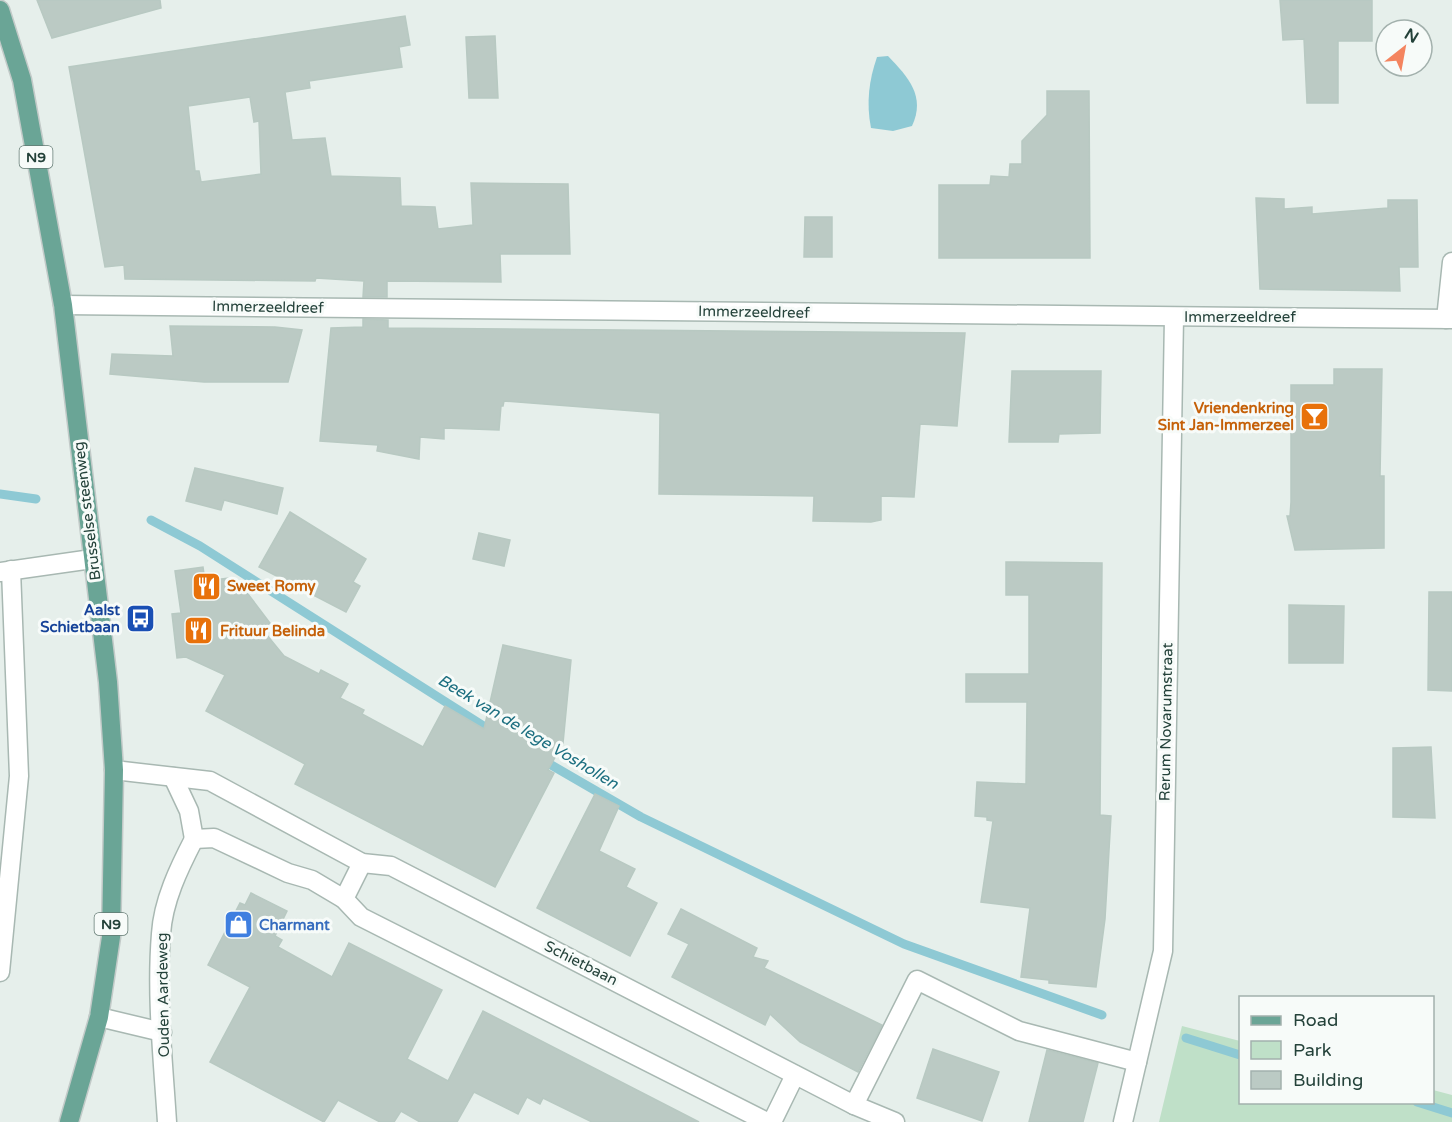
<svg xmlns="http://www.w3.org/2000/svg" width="1452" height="1122" viewBox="0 0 1452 1122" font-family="'Varela Round',sans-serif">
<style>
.green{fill:#bfe0c8}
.water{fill:#8ec9d4}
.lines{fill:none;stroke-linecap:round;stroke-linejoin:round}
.stream{stroke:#8ec9d4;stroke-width:9}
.building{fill:#bbcac4;stroke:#b8c9c2;stroke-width:1.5;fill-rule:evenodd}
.service-casing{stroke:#a8b8b2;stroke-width:21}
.minor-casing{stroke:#a8b8b2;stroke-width:21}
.primary-casing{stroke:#c2cac8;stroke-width:21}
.service{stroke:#fff;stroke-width:18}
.minor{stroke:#fff;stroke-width:18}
.primary{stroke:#6aa596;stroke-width:18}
.labels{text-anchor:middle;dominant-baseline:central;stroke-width:6;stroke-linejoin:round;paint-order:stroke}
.shield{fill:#f7fbf9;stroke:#637a73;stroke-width:1.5}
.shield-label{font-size:14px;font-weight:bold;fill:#24423a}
.street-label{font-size:15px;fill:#24423a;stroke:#f7fbf9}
.food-label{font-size:15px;font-weight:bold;fill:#c56008;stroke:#f7fbf9;text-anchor:start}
.transit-label{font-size:15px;font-weight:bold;fill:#164399;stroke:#f7fbf9;text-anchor:end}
.shop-label{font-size:15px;font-weight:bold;fill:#366cbe;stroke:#f7fbf9;text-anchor:start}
.water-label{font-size:16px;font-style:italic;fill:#1c6f80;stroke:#f7fbf9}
</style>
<rect width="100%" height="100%" fill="#e6efeb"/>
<!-- green -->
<polygon class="green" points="1182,1026 1240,1041 1240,1102 1432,1102 1433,1090 1452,1095 1452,1122 1159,1122"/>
<!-- water -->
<path class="water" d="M888,56C908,77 926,96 912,126L893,131L871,128C866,103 869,80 877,57Z"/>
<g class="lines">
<!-- stream -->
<g class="stream">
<polyline points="0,494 36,499"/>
<polyline points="151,520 200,546 493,732"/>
<polyline points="541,759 641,817 904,944 1102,1015"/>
<polyline points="1186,1038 1240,1055"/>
<polyline points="1417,1102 1452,1113"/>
</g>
</g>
<!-- building -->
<g class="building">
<polygon points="37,0 160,0 161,8 52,38"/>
<polygon points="1280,0 1372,0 1372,41 1338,41 1338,103 1307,103 1304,39 1283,40"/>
<path d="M405,16L410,45L399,47L402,67L309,81L310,88L285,92L292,140L325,138L331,176L400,178L401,206L435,207L438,229L473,225L471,183L568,184L570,254H500L501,282L387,281V297H363L364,281L316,278L315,281L125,279L124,265L105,267L69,67ZM250,97L254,122L259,121L261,174L201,182L199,171H195L188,106Z"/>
<polygon points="495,36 498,98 469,98 466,37"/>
<polygon points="1047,91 1089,91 1090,258 939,258 939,185 990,185 991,176 1009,177 1010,164 1022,164 1022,141 1047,115"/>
<polygon points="1256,198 1284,199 1284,209 1312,207 1312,214 1388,208 1388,200 1417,200 1418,267 1399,267 1400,291 1260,289"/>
<polygon points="805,217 832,217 832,257 804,257"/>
<polygon points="363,319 388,320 388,328 965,333 957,426 920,424 914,497 881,496 881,520 871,522 813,521 814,496 659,494 660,413 504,401 503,406 501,406 499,430 444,428 444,439 420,437 419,459 377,451 378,445 320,441 331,328 363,327"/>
<polygon points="170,326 275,327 302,330 288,382 204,382 110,374 112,354 173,356"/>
<polygon points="1334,369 1382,369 1380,476 1384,476 1384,548 1295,550 1287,516 1290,516 1291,502 1291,385 1334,385"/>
<polygon points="1012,371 1101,371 1100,433 1059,434 1058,442 1009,442"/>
<polygon points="195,468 283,488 277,514 224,500 221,510 186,501"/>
<polygon points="290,512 366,559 353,582 360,586 346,612 259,567"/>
<polygon points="479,533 510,540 504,566 473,559"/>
<polygon points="1006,562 1102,563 1100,815 1111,816 1105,919 1096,987 1049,983 1049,980 1021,977 1030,908 981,902 993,821 987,820 987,817 975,816 977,782 1026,784 1027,702 966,702 966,674 1029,674 1029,595 1006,595"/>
<polygon points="203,567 205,581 229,578 248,594 270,623 262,629 284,656 319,674 321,670 348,684 340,698 364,710 362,714 423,747 445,706 484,729 503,645 571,660 563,743 548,770 554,773 495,887 295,784 305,764 206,711 225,675 186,657 177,658 172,614 181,613 175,571"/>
<polygon points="1429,592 1452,592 1452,691 1428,690"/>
<polygon points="1289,605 1344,606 1343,663 1289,663"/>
<polygon points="1431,747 1435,818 1393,817 1393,748"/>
<polygon points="595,794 619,806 599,851 635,869 626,887 657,903 630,956 537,908"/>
<polygon points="251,893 287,911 275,936 282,940 278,947 332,977 349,943 442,990 407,1059 448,1081 483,1011 699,1122 592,1122 543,1098 540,1104 527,1097 518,1114 474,1092 457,1122 420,1122 401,1111 394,1122 380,1122 338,1100 324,1122 210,1062 250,987 208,965 240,903 245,905"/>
<polygon points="681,909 757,948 753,957 768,961 764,968 882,1025 858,1072 800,1042 770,1014 765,1025 672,977 689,944 668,934"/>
<polygon points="933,1049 999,1072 982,1121 917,1098"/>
<polygon points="1047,1050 1098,1063 1083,1122 1029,1122"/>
</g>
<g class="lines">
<defs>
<polyline id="service" points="854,1105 917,980 1019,1031 1137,1062"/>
<g id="minor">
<polyline points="63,305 1452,319"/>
<polyline points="1446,319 1452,262"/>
<polyline points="0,572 92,559"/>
<polyline points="114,770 210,781 362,863 391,866 854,1105 895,1122"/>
<polyline points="173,777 189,811 194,839"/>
<polyline points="194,839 214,838 288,873 312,880 344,899 361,917 767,1122"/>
<polyline points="344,899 362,863"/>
<polyline points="0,972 19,776 11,570"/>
<polyline points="99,1017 162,1032"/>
<path d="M167,1122C163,1060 156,995 161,934C163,901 179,868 194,839"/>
<polyline points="772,1122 795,1075"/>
<polyline points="1123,1122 1163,951 1174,317"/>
</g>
<polyline id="primary" points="0,10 22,80 63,305 108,682 114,770 111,937 99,1017 69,1122"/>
</defs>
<!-- service casing -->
<use href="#service" class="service-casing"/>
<!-- minor casing -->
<use href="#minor" class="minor-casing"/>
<!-- primary casing -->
<use href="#primary" class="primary-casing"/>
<!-- service -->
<use href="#service" class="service"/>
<!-- minor -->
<use href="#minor" class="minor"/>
<!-- primary -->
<use href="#primary" class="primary"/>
</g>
<!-- icons -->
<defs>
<symbol id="bar-square" viewBox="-11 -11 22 22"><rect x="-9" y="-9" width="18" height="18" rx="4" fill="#e8710a" stroke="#f7fbf9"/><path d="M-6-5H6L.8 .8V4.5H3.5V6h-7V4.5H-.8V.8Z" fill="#fff"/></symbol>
<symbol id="restaurant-square" viewBox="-11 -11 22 22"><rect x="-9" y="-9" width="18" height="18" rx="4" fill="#e8710a" stroke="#f7fbf9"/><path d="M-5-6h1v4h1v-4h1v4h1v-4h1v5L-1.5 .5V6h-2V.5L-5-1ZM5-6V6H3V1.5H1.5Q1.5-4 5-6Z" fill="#fff"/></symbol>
<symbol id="bus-square" viewBox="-11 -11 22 22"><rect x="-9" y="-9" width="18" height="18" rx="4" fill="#1a4fb4" stroke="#f7fbf9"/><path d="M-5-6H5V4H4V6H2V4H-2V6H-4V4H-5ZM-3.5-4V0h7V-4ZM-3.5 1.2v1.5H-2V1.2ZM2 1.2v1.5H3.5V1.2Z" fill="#fff"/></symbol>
<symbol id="shop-square" viewBox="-11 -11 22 22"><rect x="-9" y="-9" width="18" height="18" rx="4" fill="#3f7fe0" stroke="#f7fbf9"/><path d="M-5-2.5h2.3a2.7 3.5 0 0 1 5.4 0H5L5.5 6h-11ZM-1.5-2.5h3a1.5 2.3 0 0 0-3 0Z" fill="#fff"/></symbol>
</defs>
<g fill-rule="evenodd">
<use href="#bar-square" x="1298" y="400" width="33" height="33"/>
<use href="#restaurant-square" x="190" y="570" width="33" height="33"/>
<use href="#bus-square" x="124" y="602" width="33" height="33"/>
<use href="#restaurant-square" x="182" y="614" width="33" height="33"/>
<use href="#shop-square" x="222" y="908" width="33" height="33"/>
</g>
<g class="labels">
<!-- shield labels -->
<g class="shield">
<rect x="19.5" y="146" width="33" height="22" rx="4.5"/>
<rect x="94.5" y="913" width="33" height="22" rx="4.5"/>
</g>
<g class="shield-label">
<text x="36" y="157">N9</text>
<text x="111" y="924">N9</text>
</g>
<!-- street labels -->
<g class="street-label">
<text transform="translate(268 307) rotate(1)">Immerzeeldreef</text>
<text transform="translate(754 312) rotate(1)">Immerzeeldreef</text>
<text x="1240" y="317">Immerzeeldreef</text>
<text transform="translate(87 511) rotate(-97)">Brusselse steenweg</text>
<text transform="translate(1166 722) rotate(-89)">Rerum Novarumstraat</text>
<text transform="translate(581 963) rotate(27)">Schietbaan</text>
<text transform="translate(163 995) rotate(-91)">Ouden Aardeweg</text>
</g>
<!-- food labels -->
<g class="food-label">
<text x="1294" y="408" text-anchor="end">Vriendenkring<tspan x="1294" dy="17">Sint Jan-Immerzeel</tspan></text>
<text x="227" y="586">Sweet Romy</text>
<text x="220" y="631">Frituur Belinda</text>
</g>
<!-- transit labels -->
<g class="transit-label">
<text x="120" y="610">Aalst<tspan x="120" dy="17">Schietbaan</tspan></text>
</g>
<!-- shop labels -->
<g class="shop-label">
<text x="259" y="925">Charmant</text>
</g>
<!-- water labels -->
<g class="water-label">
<text transform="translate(528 732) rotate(31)">Beek van de lege Voshollen</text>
</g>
</g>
<!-- legend -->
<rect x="1239" y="996" width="195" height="108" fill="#f7fbf9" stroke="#a3b1ad" stroke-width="1.5"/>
<rect x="1251" y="1016" width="30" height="9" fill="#6aa596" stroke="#a3b1ad" stroke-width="1.5"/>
<text x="1293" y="1026" font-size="18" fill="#24423a">Road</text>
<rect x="1251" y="1041" width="30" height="18" fill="#bfe0c8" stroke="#a3b1ad" stroke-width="1.5"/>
<text x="1293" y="1056" font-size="18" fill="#24423a">Park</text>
<rect x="1251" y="1071" width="30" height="18" fill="#bbcac4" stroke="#a3b1ad" stroke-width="1.5"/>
<text x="1293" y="1086" font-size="18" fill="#24423a">Building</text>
<!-- north arrow -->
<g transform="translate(1404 48) rotate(31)"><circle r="28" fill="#f7fbf9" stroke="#a3b1ad" stroke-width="1.5"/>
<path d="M0-4.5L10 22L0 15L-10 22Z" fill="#f4845f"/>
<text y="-9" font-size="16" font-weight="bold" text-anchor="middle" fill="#24423a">N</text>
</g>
</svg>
